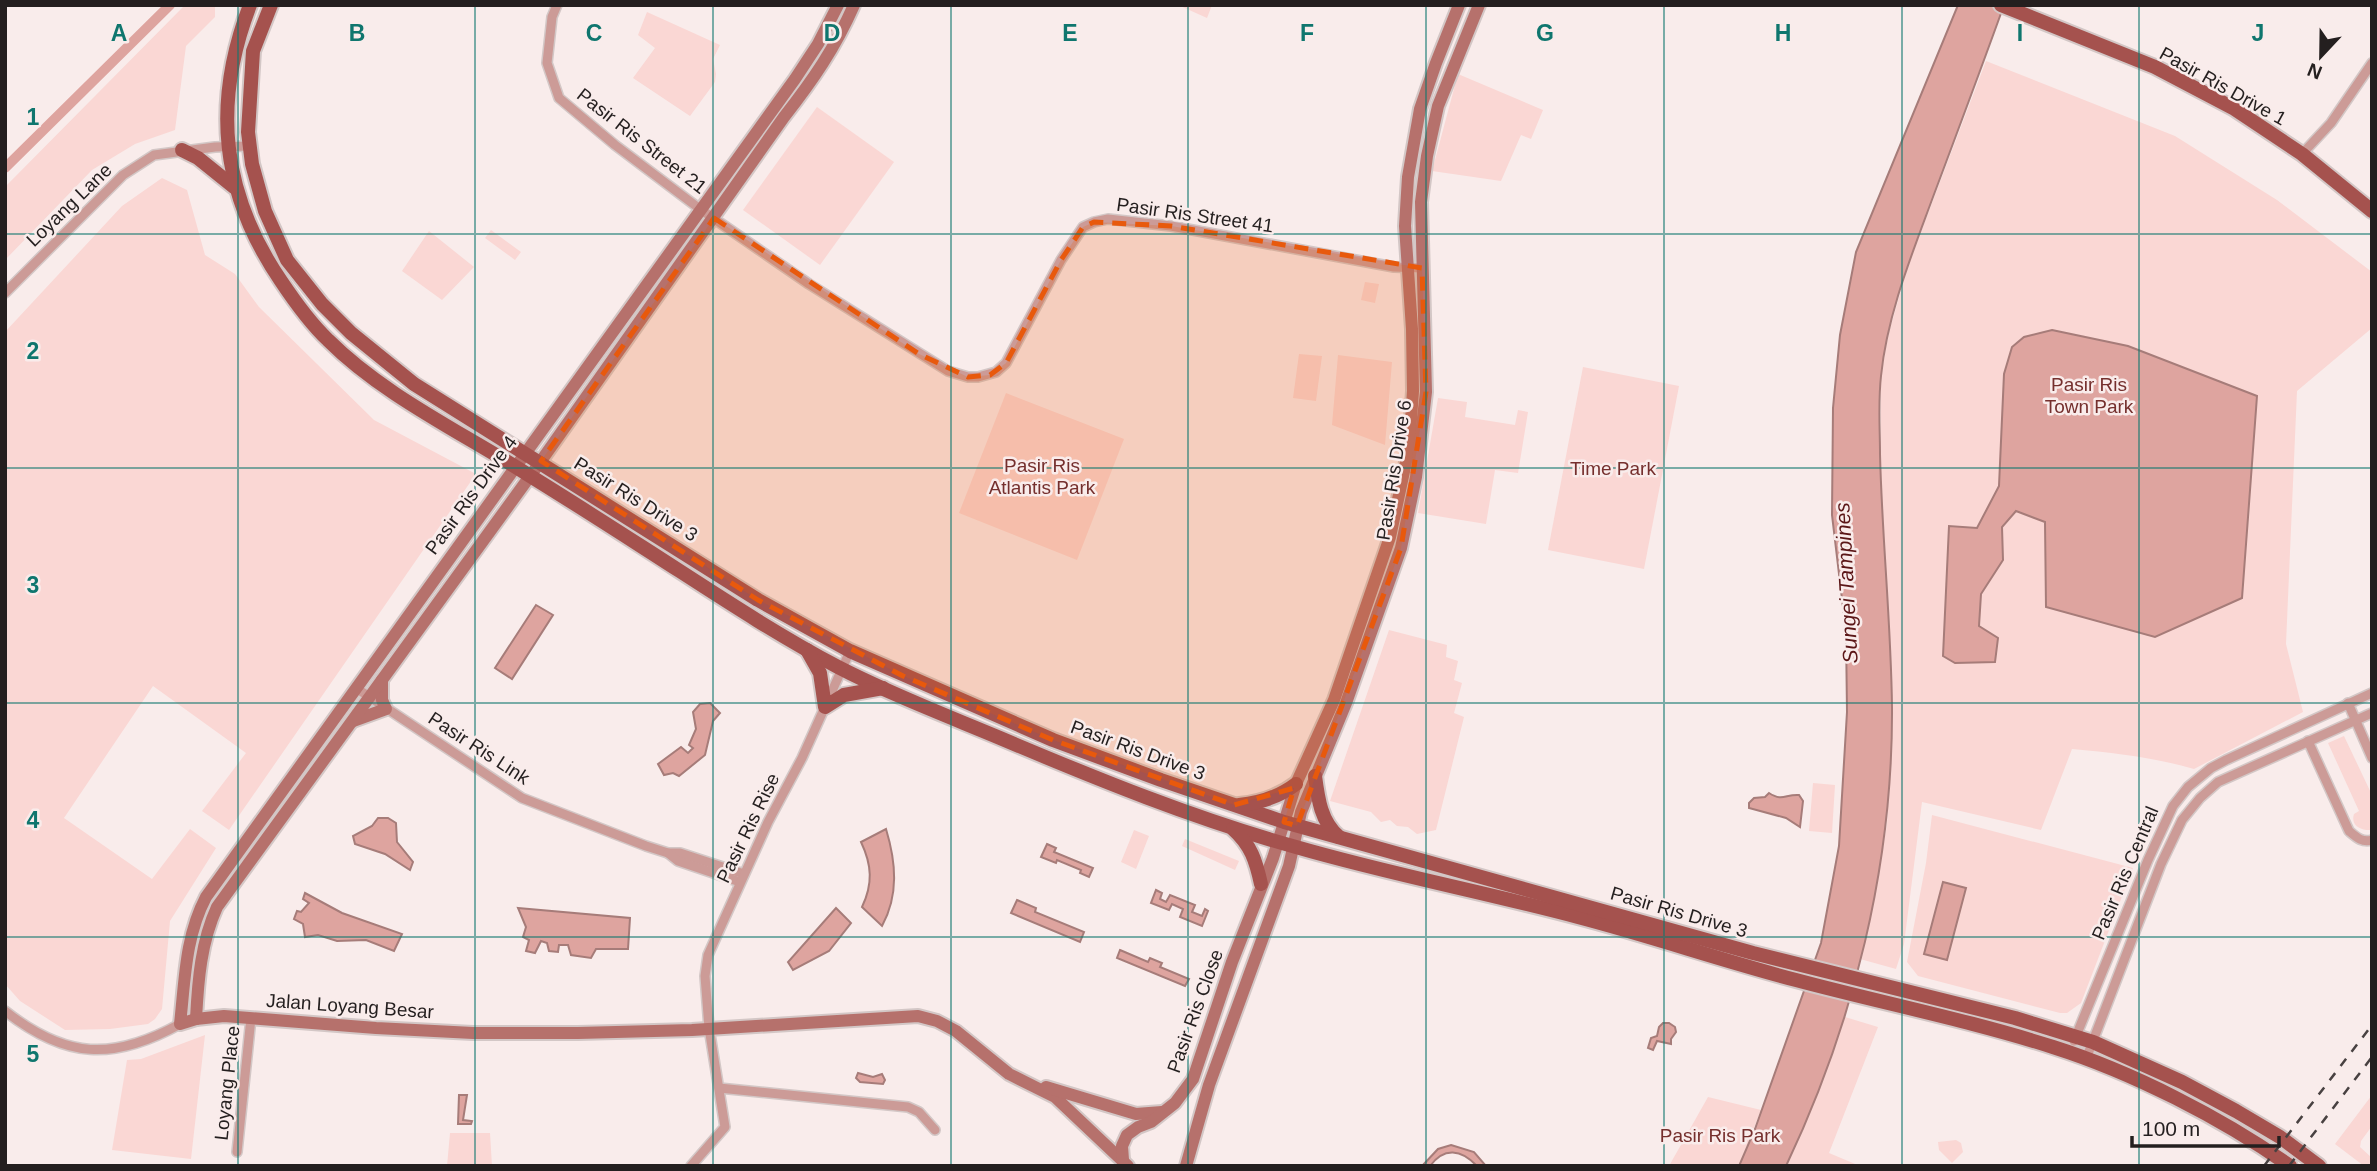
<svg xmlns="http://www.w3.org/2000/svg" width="2377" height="1171" viewBox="0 0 2377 1171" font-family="Arial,sans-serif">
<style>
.green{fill:#fad7d4}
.water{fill:#dea49f;stroke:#a67c79;stroke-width:2}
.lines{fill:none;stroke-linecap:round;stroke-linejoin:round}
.canal{stroke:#dea49f;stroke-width:10}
.street-casing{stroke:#d3c7c6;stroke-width:12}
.secondary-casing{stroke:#d3c7c6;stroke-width:16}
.primary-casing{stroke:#d3c7c6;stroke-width:18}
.street{stroke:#cc9b97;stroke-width:9}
.secondary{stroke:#b6716c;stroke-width:12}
.primary{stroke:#a5524e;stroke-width:14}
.rail{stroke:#484141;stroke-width:2.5;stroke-dasharray:9 9;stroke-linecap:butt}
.marked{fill:#e8590c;fill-opacity:0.2;stroke:#e8590c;stroke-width:5;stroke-dasharray:14 9;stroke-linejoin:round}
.grid{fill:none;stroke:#0f766e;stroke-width:2;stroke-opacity:0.55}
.labels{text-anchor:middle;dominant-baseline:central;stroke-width:5;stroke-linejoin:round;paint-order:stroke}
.street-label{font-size:19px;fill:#241f1f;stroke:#f9eceb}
.park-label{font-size:19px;fill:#752f2d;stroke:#f9eceb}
.water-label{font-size:21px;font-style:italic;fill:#5b1617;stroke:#f9eceb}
.grid-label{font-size:23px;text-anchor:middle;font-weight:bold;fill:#0f766e;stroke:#f9eceb;stroke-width:5;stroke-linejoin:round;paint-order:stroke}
</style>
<rect width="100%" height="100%" fill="#f9eceb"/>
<!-- green -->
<g class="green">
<polygon points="185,5 215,5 215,17 186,46 175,130 135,144 92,170 5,260 5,187"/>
<polygon points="1178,5 1212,5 1207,18"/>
<polygon points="647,12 720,45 713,59 716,74 715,82 690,116 633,78 655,48 638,35"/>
<path d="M1986,61L2175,136L2277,200L2372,272V328L2297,391L2286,644L2303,712L2194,769C2153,757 2114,753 2072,749L2041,830L1922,802L1904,944L1896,969L1860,959L1873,907L1887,824L1889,790L1892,707L1881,502V375L1889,332L1908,266Z"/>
<polygon points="1458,74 1543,110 1531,139 1521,135 1501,181 1432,171"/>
<polygon points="817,107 894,162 820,265 743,210"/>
<polygon points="162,178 187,190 205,255 235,274 259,307 374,420 476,474 229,830 202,811 246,753 153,686 64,818 152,879 190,829 216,848 170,921 162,1009 155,1019 148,1024 110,1029 65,1030 20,1001 5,984 5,332 122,206"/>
<polygon points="491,230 521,252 515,260 485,238"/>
<polygon points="429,231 474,267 442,300 402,271"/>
<polygon points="1365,282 1379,284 1375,303 1361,300"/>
<polygon points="1299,354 1322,356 1316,401 1293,398"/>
<polygon points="1338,355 1392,362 1385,445 1332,425"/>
<polygon points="1583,367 1679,386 1644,569 1548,550"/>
<polygon points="1006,393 1124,439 1077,560 959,513"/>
<polygon points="1438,398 1467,402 1465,417 1515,425 1518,410 1528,412 1518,473 1495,470 1486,524 1418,513"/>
<polygon points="1389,630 1447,645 1446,657 1458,661 1454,680 1462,683 1454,713 1464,717 1436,830 1417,834 1408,827 1397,826 1390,820 1381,822 1371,812 1330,801"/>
<path d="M2344,736L2372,795V830C2362,831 2350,826 2354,814L2359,811L2328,743Z"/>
<polygon points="1813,783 1835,785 1832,833 1809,831"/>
<polygon points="1932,815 2133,868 2081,1003 2067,1013 2060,1013 1918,976 1907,962 1926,863"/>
<polygon points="1134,830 1149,836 1136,869 1121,862"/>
<polygon points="1185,839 1239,861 1235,870 1182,846"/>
<path d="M1845,1017L1878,1027L1829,1153L1860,1166H1786C1809,1117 1827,1068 1845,1017Z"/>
<polygon points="205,1035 191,1159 112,1150 127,1060 141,1059"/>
<polygon points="2372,1095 2372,1126 2361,1141 2360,1147 2372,1158 2372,1166 2364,1166 2335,1144"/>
<polygon points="1708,1097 1761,1110 1739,1166 1669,1166"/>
<polygon points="450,1133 490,1133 492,1166 447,1166"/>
<polygon points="1956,1140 1961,1143 1963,1152 1952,1163 1939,1150 1938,1142"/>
</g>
<!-- water -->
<g class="water">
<path d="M1958,5H2004C1981,69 1957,133 1933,197C1912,254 1887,315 1881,376C1878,402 1880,428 1880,454C1882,538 1891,622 1892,707C1893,865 1854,1023 1786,1166H1739L1755,1129L1821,943L1839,846L1847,712L1846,633L1832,515L1833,408L1840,335L1856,252Z"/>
<polygon points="2052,330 2128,346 2257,396 2242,598 2155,637 2046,607 2045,522 2016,511 2002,527 2003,560 1981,594 1979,626 1998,638 1995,662 1955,663 1943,656 1949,526 1977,528 1999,486 2004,374 2012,347 2024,337"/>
<polygon points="536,605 553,615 512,679 495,668"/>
<polygon points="710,703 720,713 713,721 705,755 679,776 673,773 664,775 658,764 681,747 688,753 693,748 689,745 696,729 693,712 700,704"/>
<path d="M1769,793C1783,802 1785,794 1799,795L1803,801L1800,827L1786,818L1749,808V803L1754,798L1765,797Z"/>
<polygon points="378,818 388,818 396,823 397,842 413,862 410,870 385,854 355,844 353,836 372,826"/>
<path d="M886,829C896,862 899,895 882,926L862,907C873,884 872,865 861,842Z"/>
<polygon points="1047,844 1056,848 1054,852 1093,868 1089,877 1080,873 1081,870 1057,860 1056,863 1041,857"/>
<polygon points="1943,882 1966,888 1947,960 1924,954"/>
<polygon points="1156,890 1162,893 1160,899 1166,902 1170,895 1195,905 1192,912 1202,916 1205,909 1208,911 1202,926 1180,917 1183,909 1172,904 1169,910 1151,903"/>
<polygon points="305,893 342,913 402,934 394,951 366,940 337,941 318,935 305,937 303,924 294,919 297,911 301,912 309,903 303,899"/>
<polygon points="1017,900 1036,908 1035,912 1084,932 1080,942 1011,913"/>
<polygon points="518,908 630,918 628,949 596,949 591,958 571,955 568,945 559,945 558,952 549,951 547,943 541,941 535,953 526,951 529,940 523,937 526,927"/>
<polygon points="836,908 851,923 829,951 793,970 788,962"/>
<polygon points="1120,950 1148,962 1150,958 1162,963 1160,967 1189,979 1185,986 1117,958"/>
<polygon points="1663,1023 1669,1023 1675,1027 1676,1032 1671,1039 1671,1044 1657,1041 1653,1050 1648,1048 1651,1038 1657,1036 1659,1027"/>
<polygon points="858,1073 873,1077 882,1074 885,1080 883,1084 860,1082 856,1078"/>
<polygon points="459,1095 467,1095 463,1120 472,1121 471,1124 458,1124"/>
<path d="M1451,1145L1474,1152L1486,1166H1477C1461,1149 1444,1147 1430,1166H1422L1438,1149Z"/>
</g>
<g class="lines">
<!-- canal -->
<polyline class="canal" points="5,168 170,5"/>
<defs>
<g id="street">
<polyline points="557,5 552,17 547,63 559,98 615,145 700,209 809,284 948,371 968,377 978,377 996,372 1006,363 1061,260 1083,227 1094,222 1108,219 1171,226 1394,267 1422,268"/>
<polyline points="2302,154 2331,123 2372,63"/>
<polyline points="5,293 123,175 154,155 215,147 249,146"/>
<polyline points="356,688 522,798 646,846 668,853 680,853 744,874"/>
<polyline points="2348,703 2372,758"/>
<path d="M2308,741L2349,831C2356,837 2362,843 2372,840"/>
<polyline points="668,853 678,861 740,882"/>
<path d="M5,1011C66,1059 113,1061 180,1024"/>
<polyline points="2074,1041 2148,860 2173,806 2188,787 2211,768 2226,760 2372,693"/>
<polyline points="2086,1059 2161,864 2182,820 2200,798 2218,782 2372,713"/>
<polyline points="719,1088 908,1107 919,1112 935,1130"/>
<polyline points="237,1152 251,1018"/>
<polyline points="691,1166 725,1127 709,1028 705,976 708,955 768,822 802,758 850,651"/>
</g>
<g id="secondary">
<path d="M838,5L818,44L795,79L206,897C185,937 185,980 180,1024L196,1019L224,1016L376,1028L473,1033H578L692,1030L918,1016L937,1021L956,1031L1009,1074L1055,1097L1128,1166"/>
<polyline points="353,721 386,709 382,700 382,680"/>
<path d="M196,1019C198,980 201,942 217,907L541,461L784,117C813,80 835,48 854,5"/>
<polyline points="1046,1087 1136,1114 1162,1112"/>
<polyline points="1123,1160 1122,1146 1127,1135 1138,1127 1151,1122 1175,1103 1193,1079 1232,962 1273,858 1296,784 1334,700 1390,537 1409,448 1413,391 1412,329 1405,226 1408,177 1420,109 1436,63 1459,5"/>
<polyline points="1186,1166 1209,1085 1289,866 1301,812 1346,703 1401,548 1416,477 1426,392 1421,202 1427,156 1438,106 1479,5"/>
</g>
<g id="primary">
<path d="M250,5C212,104 221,193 281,281C295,302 309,322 328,340C383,395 461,432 527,474C566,498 605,523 644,548C708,589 770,631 838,667C890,694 945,715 1000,738C1097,779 1195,819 1296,847C1389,874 1484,892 1578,917C1651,936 1723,961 1796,980C1882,1003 1969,1020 2053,1047C2132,1072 2222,1118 2290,1166"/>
<polyline points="271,5 253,51 248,132 252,164 265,211 287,260 322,304 351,333 414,384 758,600 850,651 1053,740 1161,780 1284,822 1753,953 2015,1018 2093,1042 2182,1082 2236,1111 2280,1137 2319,1166"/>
<polyline points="2001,5 2155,67 2233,108 2302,154 2372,211"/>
<polyline points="182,150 198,158 234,187"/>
<polyline points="807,650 820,673 825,707 844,695 883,688"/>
<path d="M1315,776C1318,799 1321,822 1339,837"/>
<path d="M1239,805C1260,803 1279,797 1296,784"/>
<path d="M1233,829C1251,845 1256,861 1261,884"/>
</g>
</defs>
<!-- street casing -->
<use href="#street" class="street-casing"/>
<!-- secondary casing -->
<use href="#secondary" class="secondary-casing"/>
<!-- primary casing -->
<use href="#primary" class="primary-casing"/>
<!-- street -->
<use href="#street" class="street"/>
<!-- secondary -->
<use href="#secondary" class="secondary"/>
<!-- primary -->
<use href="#primary" class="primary"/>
<!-- rail -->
<g class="rail">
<polyline points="2264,1166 2372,1025"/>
<polyline points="2289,1166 2372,1057"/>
</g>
</g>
<!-- marked area -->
<path class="marked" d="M714,218L919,354L968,377L990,375L1006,363L1061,260L1083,227L1094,222L1171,226L1422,268L1426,392L1401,548L1297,826L1284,822L1294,788L1234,805L1053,740L903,676L758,600L541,461Z"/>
<!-- grid -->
<path class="grid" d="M238,5V1166M475,5V1166M713,5V1166M951,5V1166M1188,5V1166M1426,5V1166M1664,5V1166M1902,5V1166M2139,5V1166M5,234H2372M5,468H2372M5,703H2372M5,937H2372"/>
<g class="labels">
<!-- street labels -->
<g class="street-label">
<text transform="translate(2223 86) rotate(29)">Pasir Ris Drive 1</text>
<text transform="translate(642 141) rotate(38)">Pasir Ris Street 21</text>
<text transform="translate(69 205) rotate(-44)">Loyang Lane</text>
<text transform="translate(1195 215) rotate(8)">Pasir Ris Street 41</text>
<text transform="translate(1394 470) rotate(-81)">Pasir Ris Drive 6</text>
<text transform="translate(471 495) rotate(-54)">Pasir Ris Drive 4</text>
<text transform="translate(636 499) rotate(32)">Pasir Ris Drive 3</text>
<text transform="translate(479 748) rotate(33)">Pasir Ris Link</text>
<text transform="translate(1138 750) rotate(20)">Pasir Ris Drive 3</text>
<text transform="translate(748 828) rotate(-64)">Pasir Ris Rise</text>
<text transform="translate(2125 873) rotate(-67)">Pasir Ris Central</text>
<text transform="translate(1679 912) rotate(16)">Pasir Ris Drive 3</text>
<text transform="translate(350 1006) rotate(4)">Jalan Loyang Besar</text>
<text transform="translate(1195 1011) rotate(-70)">Pasir Ris Close</text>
<text transform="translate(227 1083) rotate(-84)">Loyang Place</text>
</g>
<!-- park labels -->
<g class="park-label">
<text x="2089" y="384">Pasir Ris<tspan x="2089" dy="22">Town Park</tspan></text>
<text x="1042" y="465">Pasir Ris<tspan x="1042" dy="22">Atlantis Park</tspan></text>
<text x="1613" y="468">Time Park</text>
<text x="1720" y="1135">Pasir Ris Park</text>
</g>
<!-- water labels -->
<g class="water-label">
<text transform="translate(1846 583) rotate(-93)">Sungei Tampines</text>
</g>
</g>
<g class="grid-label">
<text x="119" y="41">A</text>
<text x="357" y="41">B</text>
<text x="594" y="41">C</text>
<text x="832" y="41">D</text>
<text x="1070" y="41">E</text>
<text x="1307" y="41">F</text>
<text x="1545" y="41">G</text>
<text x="1783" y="41">H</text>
<text x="2020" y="41">I</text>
<text x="2258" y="41">J</text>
<text x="33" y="125">1</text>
<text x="33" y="359">2</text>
<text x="33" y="593">3</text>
<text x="33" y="828">4</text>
<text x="33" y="1062">5</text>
</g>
<!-- border -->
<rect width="2377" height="1171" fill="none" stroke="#241f1f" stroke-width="14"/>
<!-- north arrow -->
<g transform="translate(2321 56) rotate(202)" stroke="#f9eceb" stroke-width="5" paint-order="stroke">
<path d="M0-5L12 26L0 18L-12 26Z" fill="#241f1f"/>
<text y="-10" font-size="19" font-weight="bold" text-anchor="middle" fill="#241f1f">N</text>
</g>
<!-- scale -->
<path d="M2132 1136v10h147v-10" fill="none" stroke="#241f1f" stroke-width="3.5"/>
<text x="2142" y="1136" font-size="21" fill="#241f1f" stroke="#f9eceb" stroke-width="5" paint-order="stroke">100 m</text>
</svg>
